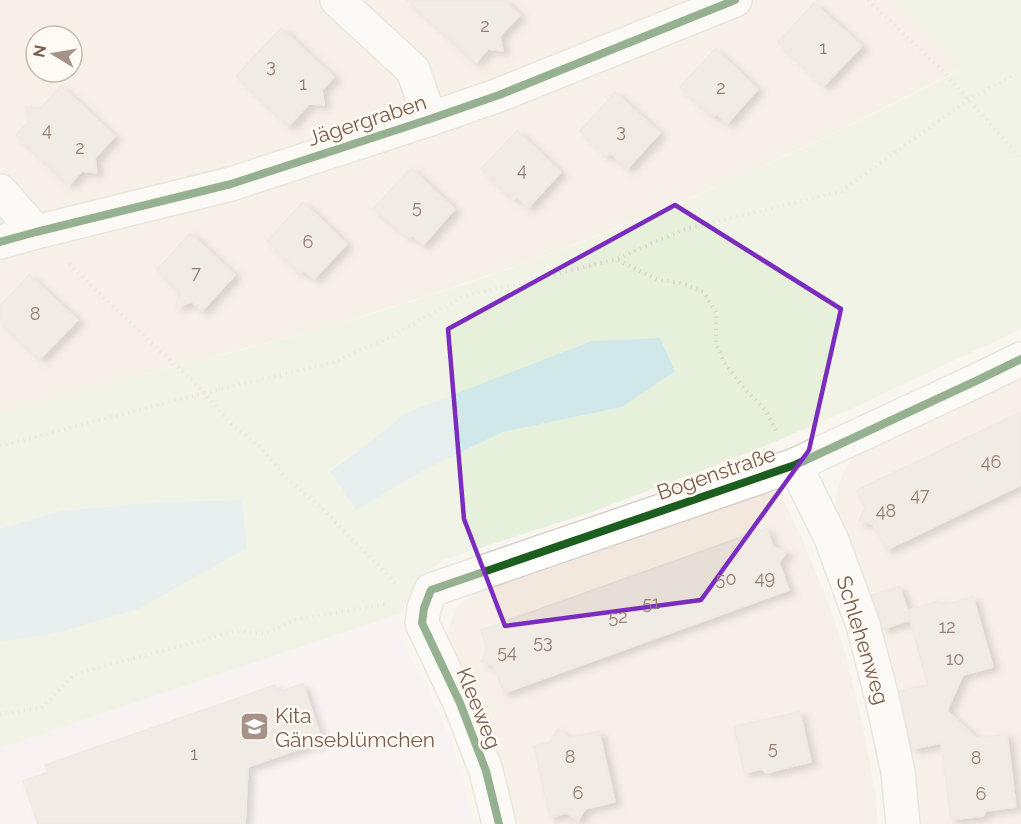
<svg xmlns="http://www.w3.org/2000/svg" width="1021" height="824" viewBox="0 0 1021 824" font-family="Raleway,sans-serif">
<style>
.residential{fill:#f2e8de;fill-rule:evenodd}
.education{fill:#f6eef6}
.green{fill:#e7f0db;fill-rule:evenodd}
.water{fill:#d0e8ea}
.building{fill:#e6ded7;stroke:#e2d8d2;stroke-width:1.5;filter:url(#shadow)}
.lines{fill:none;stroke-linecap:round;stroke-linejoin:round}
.minor-casing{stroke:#d7d1cb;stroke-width:36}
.path{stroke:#dcd5d0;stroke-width:4;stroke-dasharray:1.5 4.5;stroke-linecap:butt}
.minor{stroke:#fefefd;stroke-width:33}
.cycleway-casing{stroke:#fffaf3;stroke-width:11}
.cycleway{stroke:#1b5e20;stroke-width:8}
.marked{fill:none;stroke:#7b2cbf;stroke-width:4.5;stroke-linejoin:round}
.labels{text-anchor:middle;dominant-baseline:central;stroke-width:5;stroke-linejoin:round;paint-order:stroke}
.number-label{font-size:18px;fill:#977e72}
.street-label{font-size:21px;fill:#7a5c4d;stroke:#fffaf3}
.poi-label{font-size:21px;fill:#7a5c4d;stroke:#fffaf3;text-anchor:start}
</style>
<defs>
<filter id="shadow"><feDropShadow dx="6" dy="4" stdDeviation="3" flood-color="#0004"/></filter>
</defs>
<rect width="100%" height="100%" fill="#f9f5f0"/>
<!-- residential -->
<g class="residential">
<path d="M0,0H894L966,66L836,132L739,177L639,219L533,260L430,295L320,329L149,373L0,414ZM36,36H72V72H36Z"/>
<polygon points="1021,372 1021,824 917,824 837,519 835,504 838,488 843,473 852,459 866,446"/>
<polygon points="765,492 781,495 801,536 829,605 846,655 863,727 875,792 878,824 509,824 448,644 448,632 452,617 459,605 477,592 558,566"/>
</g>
<!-- education -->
<polygon class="education" points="402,613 401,624 402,637 408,655 426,683 451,741 464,784 473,824 0,824 0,748"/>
<!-- green -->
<path class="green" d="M894,0H1021V329L840,414L750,452L595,511L446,559L422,575L412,588L402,613L0,748V642L57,633L247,547L242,500L159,502L60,511L0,529V414C106,382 214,359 320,329C543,266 761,176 965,67ZM622,407L503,432L424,470L356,509L330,470L360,450Z"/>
<!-- water -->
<g class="water">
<polygon points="660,338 675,371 622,407 503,432 424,470 356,510 330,471 360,450 406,413 592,341"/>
<polygon points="242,500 247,548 138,609 57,633 0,642 0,529 60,511 159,502"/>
</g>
<!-- building -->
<g class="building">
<polygon points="407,0 504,0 520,15 500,36 503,51 488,49 476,63"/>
<polygon points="814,3 862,46 824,86 778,42"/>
<polygon points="281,28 334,77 322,90 324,105 309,104 289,126 236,76"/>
<polygon points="715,49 758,89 727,124 718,115 712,116 680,87"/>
<polygon points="61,86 115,136 95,158 97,173 82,171 69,185 16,135 28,122 26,107 41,108"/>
<polygon points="615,92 660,133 627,169 612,154 606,156 580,131"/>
<polygon points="517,131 561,172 528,208 518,198 513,199 481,169"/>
<polygon points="411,168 455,209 423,245 413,236 408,237 373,209"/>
<polygon points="303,202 347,244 314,279 304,271 299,272 267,241"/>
<polygon points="190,233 235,275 202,311 192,302 176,307 179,290 157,270"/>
<polygon points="29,275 78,320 40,359 0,322 0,306"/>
<polygon points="1021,412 1021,485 886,550 873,524 859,521 865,508 857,490"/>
<polygon points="767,528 773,547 787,551 779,563 789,590 504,693 494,666 481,661 487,649 481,630"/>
<polygon points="899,586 910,617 908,610 939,601 944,605 973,597 993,667 963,675 947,711 977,738 1007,734 1016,807 986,811 983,816 951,820 941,743 912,749 899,691 928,685 910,620 883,629 872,595"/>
<polygon points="303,684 322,741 248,767 245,824 38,824 23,781 48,772 45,765 275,685 277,692"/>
<polygon points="800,712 811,762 766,773 762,769 744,773 734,726"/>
<polygon points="558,729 569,738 599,731 615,802 585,809 578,821 567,813 550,817 534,746 550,742"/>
</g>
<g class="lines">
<defs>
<g id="minor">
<polyline points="337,0 413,70 430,119"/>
<polyline points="0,191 36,232"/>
<polyline points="0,242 36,232 231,184 430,119 499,95 735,0"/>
<polyline points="795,465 831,538 863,625 882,698 898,772 903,824"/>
<polyline points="499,824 486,771 460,703 422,623 424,608 431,590 795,465 978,380 1021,359"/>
</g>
</defs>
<!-- minor casing -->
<use href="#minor" class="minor-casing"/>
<!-- path -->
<g class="path">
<polyline points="868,0 943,71 1021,159"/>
<polyline points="618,260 656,279 685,284 703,292 716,312 716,343 723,361 741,385 766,411 777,433"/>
<polyline points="0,446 204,393 69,264"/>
<polyline points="395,583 326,512 284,476 259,446 230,423 204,393 335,362 388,338 462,297 617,259 682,230 842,191 968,100 1014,75 1021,73"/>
<polyline points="0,714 41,708 75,674 236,631 265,634 294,620 387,604"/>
</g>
<!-- minor -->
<use href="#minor" class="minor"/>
<defs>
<g id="cycleway">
<polyline points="0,242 36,232 231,184 430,119 499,95 735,0"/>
<polyline points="499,824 486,771 460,703 422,623 424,608 431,590 795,465 978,380 1021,359"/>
</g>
</defs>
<!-- cycleway casing -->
<use href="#cycleway" class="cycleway-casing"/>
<!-- cycleway -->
<use href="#cycleway" class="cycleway"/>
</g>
<!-- marked area -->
<path d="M0 0H1021V824H0ZM675,205L841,309L809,450L701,600L505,626L464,519L448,329Z" fill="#f9f5f0" fill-opacity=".55" fill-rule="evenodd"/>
<path class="marked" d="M675,205L841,309L809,450L701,600L505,626L464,519L448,329Z"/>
<!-- icons -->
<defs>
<symbol id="school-square" viewBox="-11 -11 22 22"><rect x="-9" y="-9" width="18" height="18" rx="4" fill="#a69286" stroke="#fffaf3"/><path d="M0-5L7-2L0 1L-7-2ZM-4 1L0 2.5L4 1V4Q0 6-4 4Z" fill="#fff"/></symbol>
</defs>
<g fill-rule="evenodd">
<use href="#school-square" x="238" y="710" width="33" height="33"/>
</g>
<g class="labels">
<!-- number labels -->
<g class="number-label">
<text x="485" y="25">2</text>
<text x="823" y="47">1</text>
<text x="271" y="65">3</text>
<text x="303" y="83">1</text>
<text x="721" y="87">2</text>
<text x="47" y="129">4</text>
<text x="621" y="130">3</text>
<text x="80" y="147">2</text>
<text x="522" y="169">4</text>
<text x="417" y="206">5</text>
<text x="308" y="241">6</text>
<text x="196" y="272">7</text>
<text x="35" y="313">8</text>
<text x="991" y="461">46</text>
<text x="920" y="494">47</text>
<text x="886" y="510">48</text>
<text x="765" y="577">49</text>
<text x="726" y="578">50</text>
<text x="651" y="602">51</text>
<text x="618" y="616">52</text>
<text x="947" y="626">12</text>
<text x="543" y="641">53</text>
<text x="507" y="651">54</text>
<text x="955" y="658">10</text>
<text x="773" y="747">5</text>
<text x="194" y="753">1</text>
<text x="570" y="756">8</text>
<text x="976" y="757">8</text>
<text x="578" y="792">6</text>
<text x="981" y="793">6</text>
</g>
<!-- street labels -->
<g class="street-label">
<text transform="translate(367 120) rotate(-18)">Jägergraben</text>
<text transform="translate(716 473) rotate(-19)">Bogenstraße</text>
<text transform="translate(863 640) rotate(73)">Schlehenweg</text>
<text transform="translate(479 708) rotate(68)">Kleeweg</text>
</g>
<!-- poi labels -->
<g class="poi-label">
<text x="275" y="715">Kita<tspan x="275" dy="24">Gänseblümchen</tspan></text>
</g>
</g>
<!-- north arrow -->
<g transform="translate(54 54) rotate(281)"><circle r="28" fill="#fffaf3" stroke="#cabbb1" stroke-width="1.5"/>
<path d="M0-4.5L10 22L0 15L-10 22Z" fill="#a69286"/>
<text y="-9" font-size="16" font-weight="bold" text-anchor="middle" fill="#7a5c4d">N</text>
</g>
</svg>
